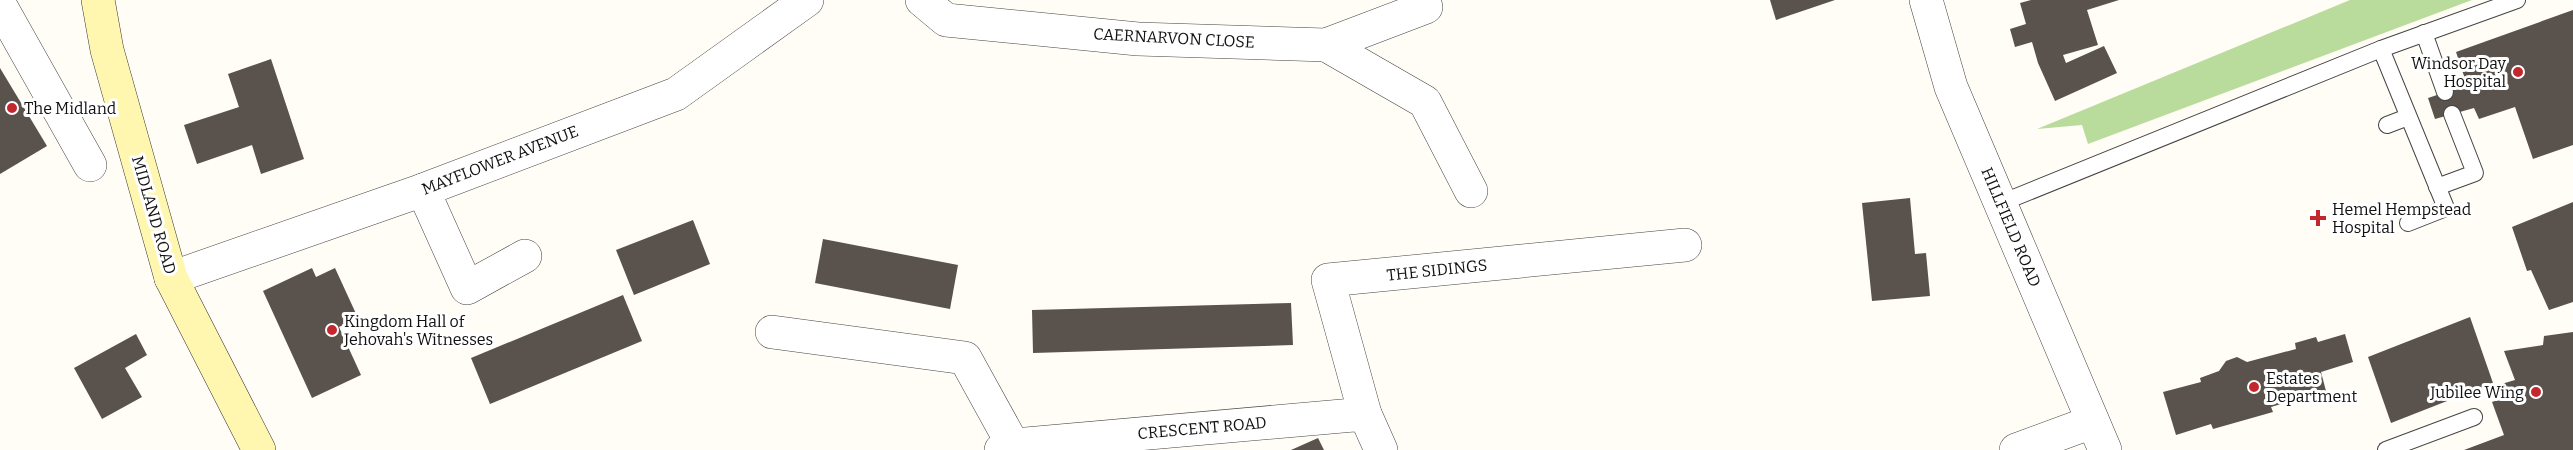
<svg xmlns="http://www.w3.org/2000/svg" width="2573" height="450" viewBox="0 0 2573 450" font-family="Bitter,serif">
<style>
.forest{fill:#b9dc9c}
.building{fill:#5a524d}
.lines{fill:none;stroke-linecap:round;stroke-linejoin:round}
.lane-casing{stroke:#444;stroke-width:18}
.street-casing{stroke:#444;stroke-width:34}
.secondary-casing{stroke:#333;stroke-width:34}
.lane{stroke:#fff;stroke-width:16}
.street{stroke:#fff;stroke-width:33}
.secondary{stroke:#fff6b0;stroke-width:33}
.poi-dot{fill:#c4262e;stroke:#fff;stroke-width:2}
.labels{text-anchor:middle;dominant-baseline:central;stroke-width:6;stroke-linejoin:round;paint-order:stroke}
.street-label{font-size:16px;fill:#111;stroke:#fff}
.poi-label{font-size:16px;fill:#111;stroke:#fff;text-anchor:start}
</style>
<rect width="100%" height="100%" fill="#fffdf5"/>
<!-- forest -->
<polygon class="forest" points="2350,0 2472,0 2088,144 2082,125 2037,129"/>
<!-- building -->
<g class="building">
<polygon points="1770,0 1835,0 1776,20"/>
<polygon points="2031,0 2119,0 2087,10 2098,45 2063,55 2066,63 2104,46 2117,73 2055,101 2038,63 2032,42 2015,47 2010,29 2026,24 2020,3"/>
<polygon points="2573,10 2573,145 2533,159 2515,107 2479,119 2474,108 2435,119 2428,98 2467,85 2456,52"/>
<polygon points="271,59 304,159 261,174 252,145 197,164 184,125 239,107 228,74"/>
<polygon points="0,68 47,146 0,174"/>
<polygon points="1910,198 1915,254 1926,253 1930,296 1872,301 1862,203"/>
<polygon points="2573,202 2573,302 2549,310 2531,270 2527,271 2512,227"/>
<polygon points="693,220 710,264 634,295 616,250"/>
<polygon points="823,239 958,265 950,309 815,283"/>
<polygon points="312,268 316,277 335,268 358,318 339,327 361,375 312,398 263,291"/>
<polygon points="623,295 642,341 490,404 471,358"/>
<polygon points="1291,303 1293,345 1033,353 1032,310"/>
<polygon points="2470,317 2493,383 2391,423 2368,357"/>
<polygon points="2573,332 2573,450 2464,450 2504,435 2492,402 2500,399 2498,385 2515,380 2504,351 2543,345 2544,336"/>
<polygon points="136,334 147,355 125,368 142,397 102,419 74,368"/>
<polygon points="2345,334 2353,362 2321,372 2326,391 2271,407 2273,412 2213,429 2211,424 2176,435 2163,392 2201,382 2200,378 2219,371 2226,361 2237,357 2247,362 2296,349 2295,343 2316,337 2318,342"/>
<polygon points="1318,438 1324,450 1291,450"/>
</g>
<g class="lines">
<defs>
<g id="lane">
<polyline points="2424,33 2445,92"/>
<polyline points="2381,49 2446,208 2408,223"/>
<polyline points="2387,125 2408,117"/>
<polyline points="2437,187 2475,173 2452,114"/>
<polyline points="2001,203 2381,49 2517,0"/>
<polyline points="2386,450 2474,417"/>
</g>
<g id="street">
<polyline points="922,0 946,20 1138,39 1326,45 1426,7"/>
<polyline points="1926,0 1951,87 2105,450"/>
<polyline points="0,5 90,165"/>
<polyline points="1326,45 1425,102 1471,191"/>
<polyline points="423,190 467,288 525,256"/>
<polyline points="171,278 423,190 676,94 807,0"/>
<polyline points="772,332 965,358 1013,445"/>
<polyline points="1365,414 1328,280 1685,245"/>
<polyline points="1001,450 1013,445 1365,414 1381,450"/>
<polyline points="2016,450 2092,422"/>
</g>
<polyline id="secondary" points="98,0 107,50 171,278 259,450"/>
</defs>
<!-- lane casing -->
<use href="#lane" class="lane-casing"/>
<!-- street casing -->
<use href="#street" class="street-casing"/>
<!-- secondary casing -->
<use href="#secondary" class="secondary-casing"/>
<!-- lane -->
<use href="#lane" class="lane"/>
<!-- street -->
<use href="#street" class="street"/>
<!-- secondary -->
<use href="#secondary" class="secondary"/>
</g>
<!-- markers -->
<g class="poi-dot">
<circle cx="2518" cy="72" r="6"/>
<circle cx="12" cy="108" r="6"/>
<path d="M2315 209h6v6h6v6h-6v6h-6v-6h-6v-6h6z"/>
<circle cx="332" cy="330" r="6"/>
<circle cx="2254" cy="387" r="6"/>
<circle cx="2536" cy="392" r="6"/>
</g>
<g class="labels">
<!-- street labels -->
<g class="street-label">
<text transform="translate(1174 38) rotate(3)">CAERNARVON CLOSE</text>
<text transform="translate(500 160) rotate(-21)">MAYFLOWER AVENUE</text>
<text transform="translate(154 215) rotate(74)">MIDLAND ROAD</text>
<text transform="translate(2011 227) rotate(67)">HILLFIELD ROAD</text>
<text transform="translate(1437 270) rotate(-6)">THE SIDINGS</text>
<text transform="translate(1202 428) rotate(-5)">CRESCENT ROAD</text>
</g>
<!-- poi labels -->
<g class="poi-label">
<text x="2506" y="63" text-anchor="end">Windsor Day<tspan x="2506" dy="18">Hospital</tspan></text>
<text x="24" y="108">The Midland</text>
<text x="2332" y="209">Hemel Hempstead<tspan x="2332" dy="18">Hospital</tspan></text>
<text x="344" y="321">Kingdom Hall of<tspan x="344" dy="18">Jehovah's Witnesses</tspan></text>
<text x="2266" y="378">Estates<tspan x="2266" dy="18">Department</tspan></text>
<text x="2524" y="392" text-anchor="end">Jubilee Wing</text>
</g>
</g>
</svg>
